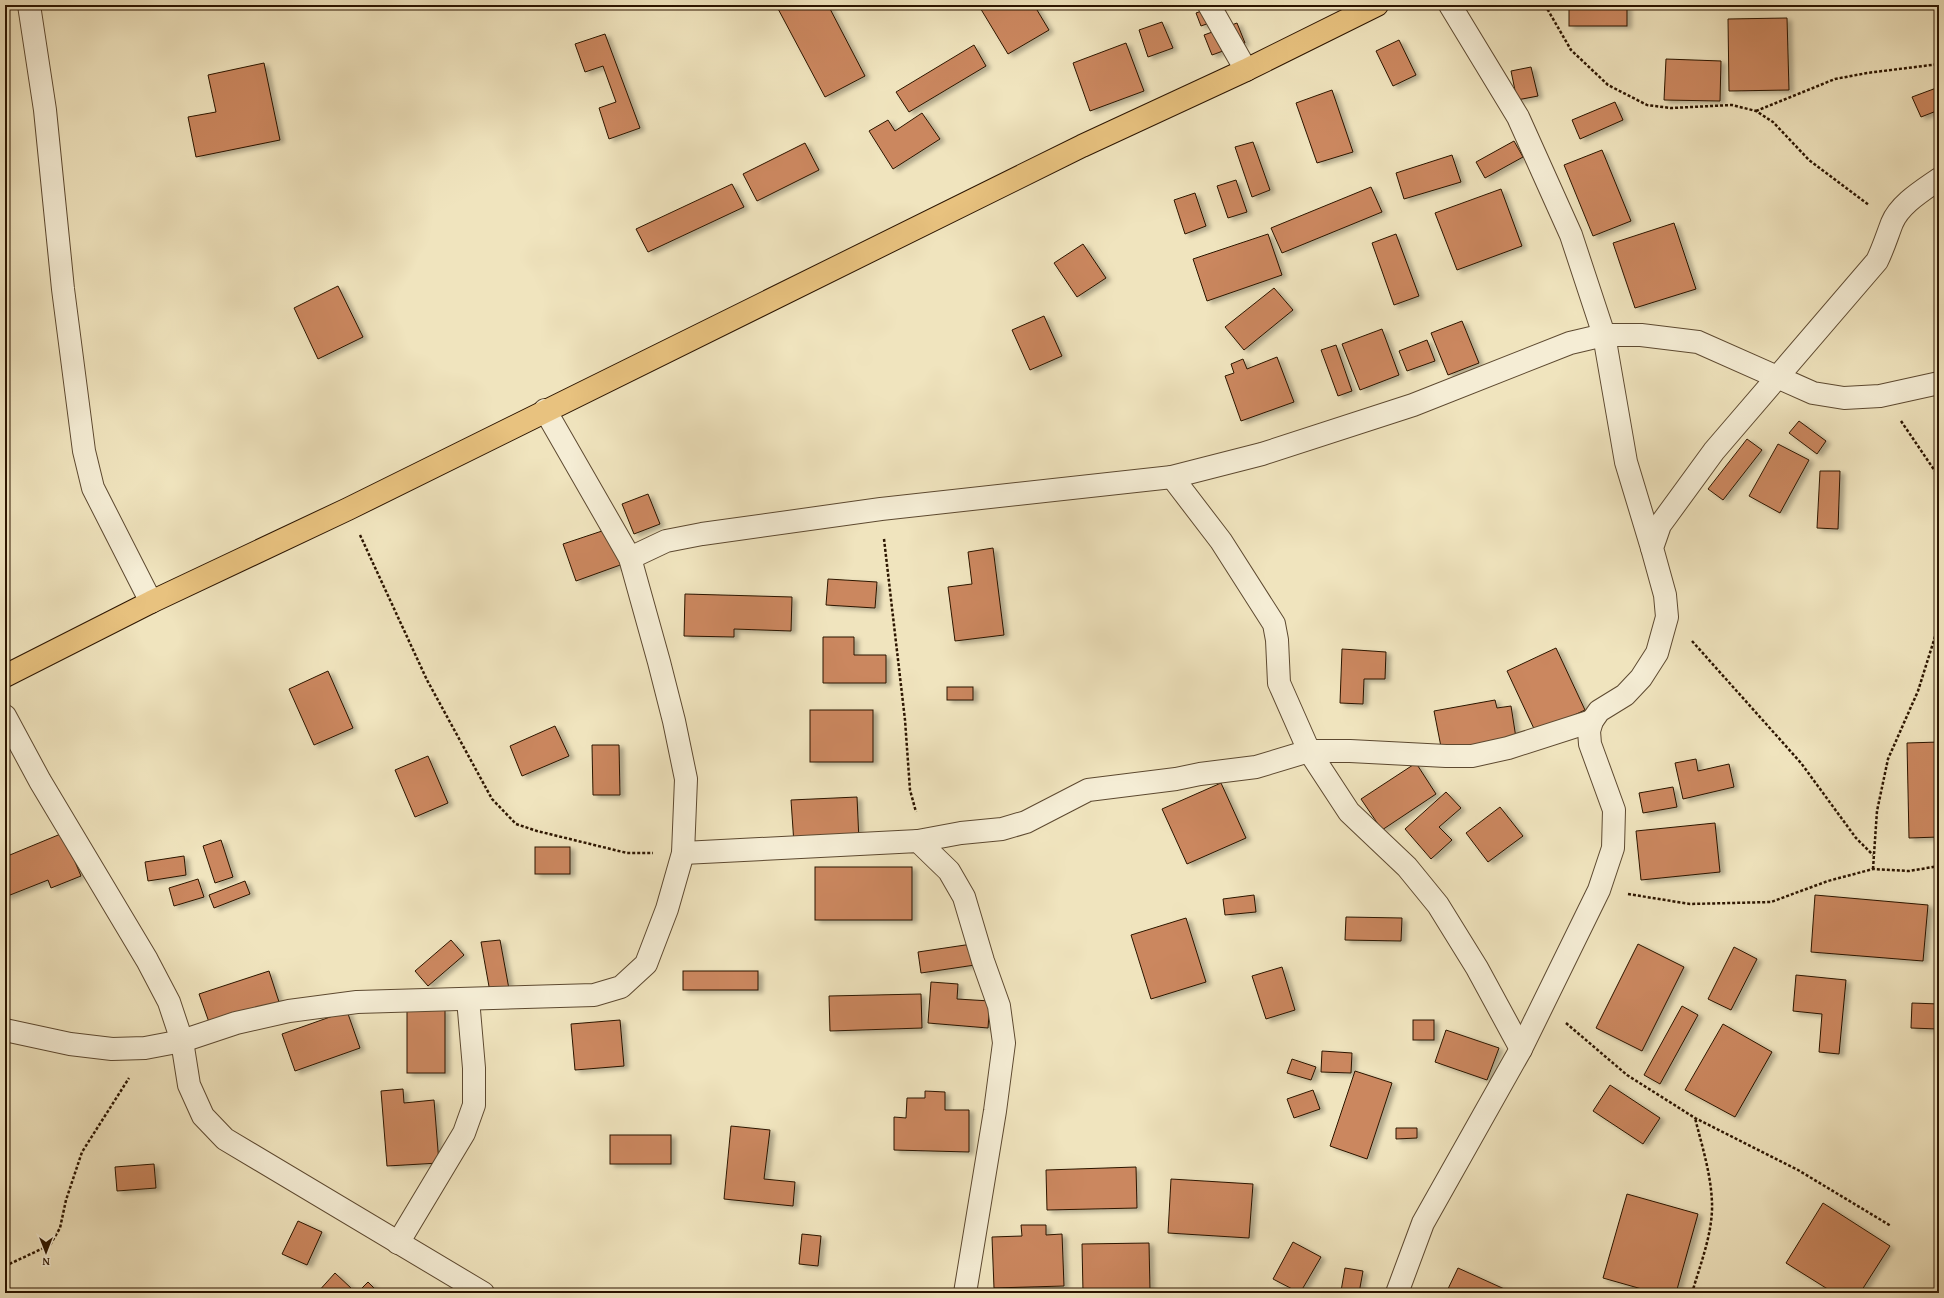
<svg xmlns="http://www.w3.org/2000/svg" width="1944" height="1298" viewBox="0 0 1944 1298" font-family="'Gentium Book Plus',serif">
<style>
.building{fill:#cb875e;stroke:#2c1500;filter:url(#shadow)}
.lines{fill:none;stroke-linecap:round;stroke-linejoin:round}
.minor-casing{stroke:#5d4930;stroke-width:24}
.major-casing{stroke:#2c1500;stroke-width:24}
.path{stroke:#2c1500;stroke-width:2.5;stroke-dasharray:3 2;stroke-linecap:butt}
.minor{stroke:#f5edd5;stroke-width:22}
.major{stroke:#e8c27f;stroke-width:22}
</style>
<defs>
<filter id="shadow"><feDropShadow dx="4.5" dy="2.5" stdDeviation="2" flood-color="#0004"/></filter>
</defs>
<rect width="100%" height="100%" fill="#f0e4be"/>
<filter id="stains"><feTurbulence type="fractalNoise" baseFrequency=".005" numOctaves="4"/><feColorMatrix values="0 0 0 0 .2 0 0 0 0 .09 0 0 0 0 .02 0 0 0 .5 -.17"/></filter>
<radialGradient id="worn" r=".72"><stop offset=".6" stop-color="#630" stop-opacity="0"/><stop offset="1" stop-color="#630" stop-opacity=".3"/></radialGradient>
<!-- building -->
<g class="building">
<polygon points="776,5 828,5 865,76 825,97"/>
<polygon points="981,5 1034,5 1049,30 1008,54 979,6"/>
<polygon points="1218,5 1223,18 1201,26 1196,13"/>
<rect x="1569" y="5" width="58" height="21"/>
<polygon points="1787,18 1789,90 1729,91 1728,19"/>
<polygon points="1162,22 1173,48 1148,57 1139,30"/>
<polygon points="1237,23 1245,43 1212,55 1204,35"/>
<polygon points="605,34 640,128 609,139 599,108 616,102 603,66 585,72 575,44"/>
<polygon points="1399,40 1416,75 1393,86 1376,51"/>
<polygon points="1126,43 1144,91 1090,111 1073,63"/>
<polygon points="974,45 986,66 909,112 896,92"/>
<polygon points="1666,59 1721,61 1720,101 1664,100"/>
<polygon points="264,63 280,140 196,157 188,117 216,112 208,75"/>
<polygon points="1531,67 1538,96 1517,100 1511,71"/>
<polygon points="1939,87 1939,110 1921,117 1912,97"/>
<polygon points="1332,90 1353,152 1317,163 1296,103"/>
<polygon points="1615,102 1623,120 1580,139 1572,120"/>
<polygon points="922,113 940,139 893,169 869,131 888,120 895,131"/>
<polygon points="1514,141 1523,157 1485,178 1476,162"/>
<polygon points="1253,142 1270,190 1252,197 1235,147"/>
<polygon points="805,143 819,170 757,201 743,174"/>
<polygon points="1602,150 1631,221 1593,236 1564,165"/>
<polygon points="1452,155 1461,182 1404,199 1396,173"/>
<polygon points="1236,180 1247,212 1228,218 1217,186"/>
<polygon points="732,184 744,207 648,252 636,229"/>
<polygon points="1371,187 1382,212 1282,253 1271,228"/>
<polygon points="1501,189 1522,246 1457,270 1435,213"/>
<polygon points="1195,193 1206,226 1185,234 1174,200"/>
<polygon points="1674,223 1696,289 1635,308 1613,243"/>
<polygon points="1268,234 1282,275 1207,301 1193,259"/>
<polygon points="1396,234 1419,296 1394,305 1372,243"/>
<polygon points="1083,244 1106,278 1077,297 1054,263"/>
<polygon points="338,286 363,337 318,359 294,308"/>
<polygon points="1274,288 1293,310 1244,350 1225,327"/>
<polygon points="1044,316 1062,356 1030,370 1012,330"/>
<polygon points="1462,321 1479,363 1448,375 1431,333"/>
<polygon points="1382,329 1399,375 1360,390 1342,344"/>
<polygon points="1427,340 1435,361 1407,371 1399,351"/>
<polygon points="1336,345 1352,391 1338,396 1321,350"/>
<polygon points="1277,357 1294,402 1241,421 1225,376 1234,373 1231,364 1243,359 1247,369"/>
<polygon points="1799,421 1826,441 1817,454 1789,433"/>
<polygon points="1747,439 1762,450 1723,500 1708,489"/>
<polygon points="1778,444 1809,460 1780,513 1749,496"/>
<polygon points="1820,471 1840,471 1838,529 1817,528"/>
<polygon points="648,494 660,524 634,534 622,504"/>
<polygon points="611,528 623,564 576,581 563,544"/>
<polygon points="993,548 1004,635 955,641 948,587 972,584 968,552"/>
<polygon points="828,579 877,582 875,608 826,605"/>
<polygon points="685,594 792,597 791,631 734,629 734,637 684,636"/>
<polygon points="823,637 854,637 854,655 886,655 886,683 823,683"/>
<polygon points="1556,648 1585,710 1536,733 1507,671"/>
<polygon points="1342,649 1386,652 1385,679 1364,679 1363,704 1340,703"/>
<polygon points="328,671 353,728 314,745 289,689"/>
<rect x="947" y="687" width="26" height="13"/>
<polygon points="1495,700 1497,708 1511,706 1516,738 1442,752 1434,711"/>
<rect x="810" y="710" width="63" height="52"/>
<polygon points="555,726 569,756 522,776 510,746"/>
<polygon points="1939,742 1939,837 1909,838 1907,743"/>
<polygon points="592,745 619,745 620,795 593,795"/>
<polygon points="428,756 448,803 415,817 395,770"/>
<polygon points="1696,759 1698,771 1729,764 1734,787 1683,799 1675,763"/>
<polygon points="1416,763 1436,794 1382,830 1361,799"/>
<polygon points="1221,783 1246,838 1187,864 1162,809"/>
<polygon points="1673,787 1677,807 1643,813 1639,793"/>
<polygon points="1446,792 1461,808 1439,827 1452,840 1431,859 1405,829"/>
<polygon points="857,797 859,841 794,844 791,800"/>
<polygon points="1500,807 1523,836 1488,862 1466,833"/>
<polygon points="1715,823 1720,872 1641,880 1636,831"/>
<polygon points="63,833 81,876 51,888 48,880 5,897 5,857"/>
<polygon points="221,840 233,877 215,883 203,846"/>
<rect x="535" y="847" width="35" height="27"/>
<polygon points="184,856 186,875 148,881 145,862"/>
<rect x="815" y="867" width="97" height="53"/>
<polygon points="198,879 204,897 174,906 169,888"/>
<polygon points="245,881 250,894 214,908 209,895"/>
<polygon points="1254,895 1256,912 1225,915 1223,899"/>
<polygon points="1815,895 1928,905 1923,961 1811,952"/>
<polygon points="1346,917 1402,918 1401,941 1345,940"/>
<polygon points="1186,918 1206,982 1151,999 1131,935"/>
<polygon points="451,940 464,955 428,986 415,971"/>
<polygon points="500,940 509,989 490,992 481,942"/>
<polygon points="972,944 975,965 921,973 918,952"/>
<polygon points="1638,944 1684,967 1642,1051 1596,1028"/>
<polygon points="1734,947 1757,959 1731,1010 1708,999"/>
<polygon points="1282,967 1295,1010 1266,1019 1252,976"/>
<polygon points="269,971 279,1002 210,1025 199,994"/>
<rect x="683" y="971" width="75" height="19"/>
<polygon points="1796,975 1846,980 1839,1054 1819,1052 1822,1014 1793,1011"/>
<polygon points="931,982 958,984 957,999 990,1001 988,1028 928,1023"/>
<polygon points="921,994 922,1028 830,1031 829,996"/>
<polygon points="1912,1003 1939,1004 1939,1043 1938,1029 1911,1028"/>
<polygon points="1682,1006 1698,1015 1660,1084 1644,1075"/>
<rect x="407" y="1009" width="38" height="64"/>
<polygon points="347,1011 360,1048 295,1071 282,1034"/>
<polygon points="620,1020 624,1066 575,1070 571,1024"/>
<rect x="1413" y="1020" width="21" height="20"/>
<polygon points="1723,1024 1772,1052 1735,1117 1685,1090"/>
<polygon points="1446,1030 1499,1048 1487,1080 1435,1062"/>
<polygon points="1322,1051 1352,1053 1351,1073 1321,1072"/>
<polygon points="1292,1059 1316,1067 1311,1080 1287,1073"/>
<polygon points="1355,1071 1392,1083 1367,1159 1330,1146"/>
<polygon points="1610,1085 1660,1118 1643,1144 1593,1111"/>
<polygon points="403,1089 404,1103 434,1100 439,1163 387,1166 381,1091"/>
<polygon points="1313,1090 1320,1109 1294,1118 1287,1099"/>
<polygon points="925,1091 945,1092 945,1110 969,1110 969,1152 894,1150 894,1117 906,1118 907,1098 925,1098"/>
<polygon points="731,1126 770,1130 764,1179 795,1182 793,1206 724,1199"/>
<polygon points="1396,1128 1417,1128 1417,1138 1396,1139"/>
<rect x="610" y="1135" width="61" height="29"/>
<polygon points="154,1164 156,1188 117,1191 115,1167"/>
<polygon points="1136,1167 1137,1208 1047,1210 1046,1170"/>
<polygon points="1171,1179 1253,1184 1249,1238 1168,1233"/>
<polygon points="1627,1194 1698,1214 1676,1293 1656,1293 1603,1278"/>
<polygon points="1823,1203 1890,1246 1860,1293 1834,1293 1786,1263"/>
<polygon points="298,1221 322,1232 307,1265 282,1254"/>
<polygon points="1021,1225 1046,1225 1046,1235 1062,1234 1064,1286 994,1288 992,1237 1022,1236"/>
<polygon points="802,1234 821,1236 818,1266 799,1264"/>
<polygon points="1293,1242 1321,1257 1300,1293 1273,1279"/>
<polygon points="1149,1243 1150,1291 1083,1292 1082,1244"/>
<polygon points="1345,1268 1363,1271 1359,1293 1341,1291"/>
<polygon points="1458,1268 1511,1292 1511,1293 1446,1293"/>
<polygon points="335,1273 352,1289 348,1293 317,1293"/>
<polygon points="368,1282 379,1293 357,1293"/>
</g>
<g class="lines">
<defs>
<g id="minor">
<polyline points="29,5 45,110 63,289 84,451 93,488 151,602"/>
<polyline points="1209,5 1246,70"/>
<polyline points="1450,5 1518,117 1571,235 1604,335 1626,462 1652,548"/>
<polyline points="1172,477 1221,541 1274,624 1277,640 1279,683 1309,751 1349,812 1407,867 1438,905 1477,968 1521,1049"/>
<polyline points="630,558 666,541 702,534 881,509 1172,477 1262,454 1413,405 1570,343 1604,335 1641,335 1698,342 1813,393 1844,398 1880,396 1939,383"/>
<polyline points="5,716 40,781 147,960 169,1002 182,1041 189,1085 203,1116 225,1139 483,1293"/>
<polyline points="918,841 961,833 1002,829 1026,822 1088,790 1176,779 1200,774 1256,767 1309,751 1350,751 1446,756 1472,756 1508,748 1592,721"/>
<polyline points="683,853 918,841 949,871 964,897 983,961 999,1006 1004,1043 995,1111 965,1293"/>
<polyline points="5,1030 70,1044 112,1049 145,1048 182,1041 236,1023 289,1011 357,1002 594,995 621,987 646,964 667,909 683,853 686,779 674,721 659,662 630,558 545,410"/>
<polyline points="398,1243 464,1133 474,1105 474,1068 468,999"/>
<path d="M1397,1293L1423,1223L1521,1049L1599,890L1613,848L1614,810L1590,744L1589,731L1592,721L1599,711L1625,695L1641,678L1657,653L1667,617L1665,595L1652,548L1660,525L1714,451L1877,261C1883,249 1887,236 1892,223C1900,204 1922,191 1939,179"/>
</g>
<polyline id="major" points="5,676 151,602 348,509 1082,146 1246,70 1377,5"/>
</defs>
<!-- minor casing -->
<use href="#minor" class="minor-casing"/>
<!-- major casing -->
<use href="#major" class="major-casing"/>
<!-- path -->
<g class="path">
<polyline points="1545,5 1571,50 1608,85 1647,105 1671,108 1732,105 1756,111 1773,122 1809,160 1869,205"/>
<polyline points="1756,111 1835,79 1867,73 1939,64"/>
<polyline points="1901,421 1939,477"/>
<polyline points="360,535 427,680 492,799 516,824 537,831 627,853 653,853"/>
<polyline points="884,539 905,720 910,790 916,812"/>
<polyline points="1692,641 1801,763 1856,838 1873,855"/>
<polyline points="1873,869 1877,811 1888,759 1918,691 1939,624"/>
<polyline points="1628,894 1690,904 1771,902 1828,881 1873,869 1909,871 1939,866"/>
<polyline points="1566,1023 1627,1075 1695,1118 1798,1170 1891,1226"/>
<polyline points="5,1266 50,1245 60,1228 66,1200 82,1152 129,1078"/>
<path d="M1692,1293C1700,1265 1713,1233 1712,1203C1711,1174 1702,1146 1695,1118"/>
</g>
<!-- minor -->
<use href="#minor" class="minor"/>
<!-- major -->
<use href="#major" class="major"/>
</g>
<!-- margin -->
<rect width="1944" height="1298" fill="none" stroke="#f0e4be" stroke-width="20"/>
<rect x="6" y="6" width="1932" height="1286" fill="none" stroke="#2c1500" stroke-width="2"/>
<rect x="10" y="10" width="1924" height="1278" fill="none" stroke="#2c1500"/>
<!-- north arrow -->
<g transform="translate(46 1252) rotate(180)" stroke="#f5edd5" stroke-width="3" paint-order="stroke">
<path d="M0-3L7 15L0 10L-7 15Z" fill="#2c1500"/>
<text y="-6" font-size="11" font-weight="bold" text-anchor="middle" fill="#2c1500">N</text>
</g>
<rect width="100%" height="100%" filter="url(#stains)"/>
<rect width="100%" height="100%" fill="url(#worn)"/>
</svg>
